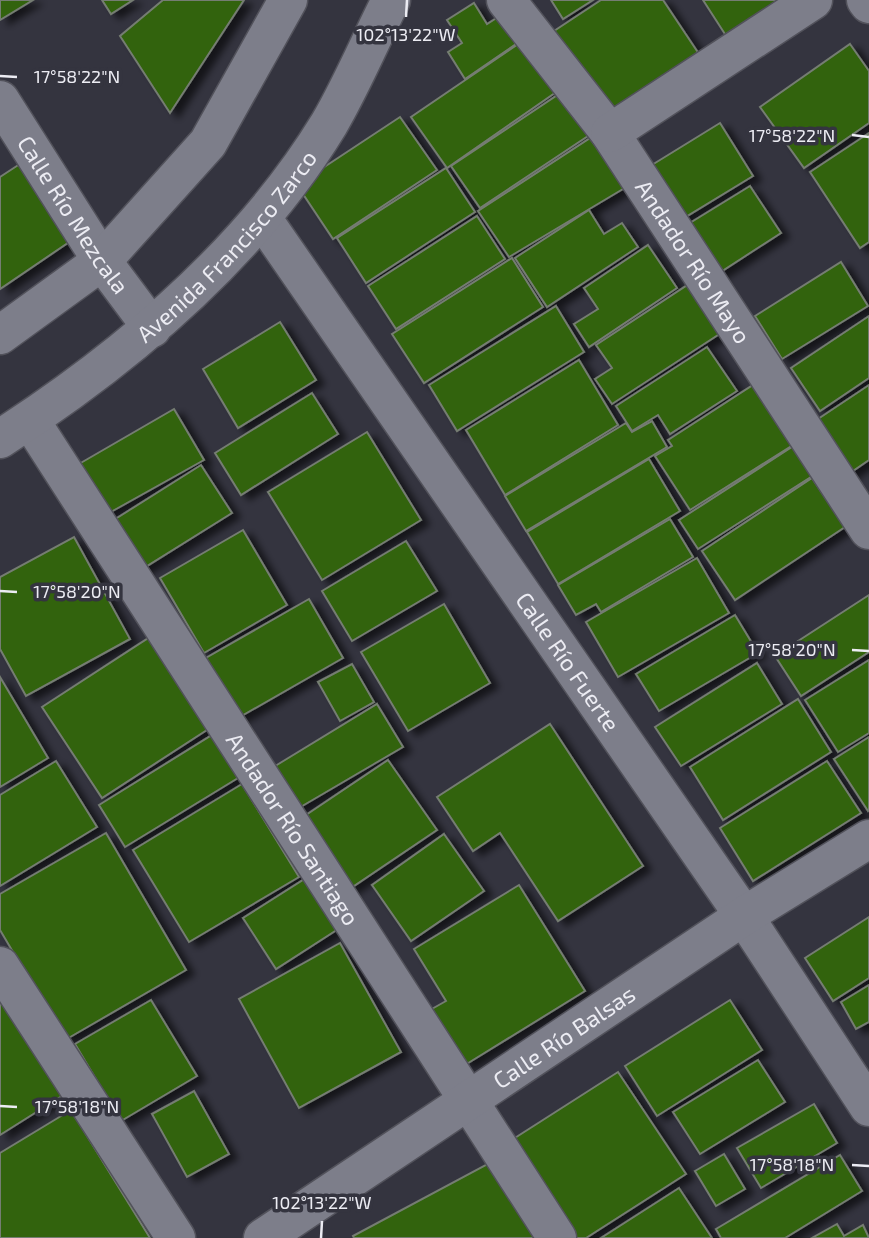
<svg xmlns="http://www.w3.org/2000/svg" width="869" height="1238" viewBox="0 0 869 1238" font-family="'Exo 2',sans-serif">
<style>
.building{fill:#30630b;stroke:#757d72;stroke-width:2;filter:url(#shadow)}
.lines{fill:none;stroke-linecap:round;stroke-linejoin:round}
.minor-casing{stroke:#52525b;stroke-width:41}
.minor{stroke:#7d7e8a;stroke-width:38}
.ticks{fill:none;stroke:#ececf3;stroke-width:2.5}
.labels{text-anchor:middle;dominant-baseline:central;stroke-width:7;stroke-linejoin:round;paint-order:stroke}
.street-label{font-size:23px;fill:#ececf3;stroke:#34343f}
.ticks-label{font-size:18px;text-anchor:middle;fill:#ececf3;stroke:#34343f;stroke-width:7;stroke-linejoin:round;paint-order:stroke}
</style>
<defs>
<filter id="shadow"><feDropShadow dx="8" dy="4.5" stdDeviation="3.5" flood-color="#0009"/></filter>
</defs>
<rect width="100%" height="100%" fill="#34343f"/>
<!-- building -->
<g class="building">
<polygon points="0,0 33,0 0,20"/>
<polygon points="102,0 133,0 111,14"/>
<polygon points="163,0 244,0 170,113 120,36"/>
<polygon points="551,0 593,0 563,19"/>
<polygon points="601,0 663,0 705,63 612,124 551,33"/>
<polygon points="703,0 806,0 732,45"/>
<polygon points="474,3 487,24 498,17 516,44 465,79 448,52 462,43 447,20"/>
<polygon points="527,38 562,88 447,168 411,117"/>
<polygon points="850,44 869,71 869,123 804,168 760,107"/>
<polygon points="568,88 597,130 480,208 451,166"/>
<polygon points="400,117 437,170 333,239 297,185"/>
<polygon points="720,123 753,176 679,221 647,168"/>
<polygon points="601,131 633,183 509,257 478,211"/>
<polygon points="869,133 869,242 860,248 810,172"/>
<polygon points="29,158 81,234 0,289 0,177"/>
<polygon points="446,168 475,212 366,283 337,238"/>
<polygon points="750,186 781,233 716,275 685,226"/>
<polygon points="589,210 604,234 622,223 638,247 547,307 515,258"/>
<polygon points="477,216 505,259 396,329 368,286"/>
<polygon points="648,245 677,288 589,347 574,324 598,309 584,288"/>
<polygon points="512,258 543,307 424,383 392,334"/>
<polygon points="841,262 868,306 782,359 755,316"/>
<polygon points="689,284 721,333 612,404 595,379 612,368 596,345"/>
<polygon points="556,306 584,352 457,431 429,385"/>
<polygon points="869,316 869,378 820,411 791,368"/>
<polygon points="280,322 316,380 238,428 203,369"/>
<polygon points="707,347 737,391 670,434 658,415 632,431 616,406"/>
<polygon points="579,360 618,425 505,495 466,430"/>
<polygon points="753,385 793,445 690,510 655,456 672,446 668,440"/>
<polygon points="869,385 869,460 847,475 812,423"/>
<polygon points="312,393 338,434 241,495 215,453"/>
<polygon points="174,409 204,460 100,518 72,468"/>
<polygon points="652,421 667,447 526,531 505,496 626,423 632,432"/>
<polygon points="367,432 421,520 322,580 268,492"/>
<polygon points="795,445 814,475 698,549 679,520"/>
<polygon points="649,459 680,511 558,584 527,532"/>
<polygon points="201,465 232,513 139,571 109,523"/>
<polygon points="812,478 845,527 735,600 702,551"/>
<polygon points="670,519 693,557 601,612 596,604 576,615 558,585"/>
<polygon points="243,530 287,605 204,653 160,578"/>
<polygon points="74,537 130,639 26,696 0,649 0,577"/>
<polygon points="406,541 437,591 352,641 322,591"/>
<polygon points="697,558 729,613 618,677 586,622"/>
<polygon points="869,595 869,652 801,696 775,656"/>
<polygon points="309,599 343,658 231,722 197,663"/>
<polygon points="444,604 490,683 408,731 361,652"/>
<polygon points="735,615 758,653 659,711 636,674"/>
<polygon points="150,637 210,728 102,798 42,707"/>
<polygon points="869,660 869,733 838,752 805,700"/>
<polygon points="757,663 782,704 681,766 655,727"/>
<polygon points="352,664 374,702 340,721 318,682"/>
<polygon points="0,677 48,758 0,787"/>
<polygon points="798,699 831,752 723,820 690,767"/>
<polygon points="377,704 403,747 292,812 267,771"/>
<polygon points="550,724 643,866 558,921 500,833 473,851 437,797"/>
<polygon points="212,735 238,778 125,847 99,805"/>
<polygon points="869,737 869,810 868,811 834,759"/>
<polygon points="388,760 437,830 348,890 300,819"/>
<polygon points="56,761 97,827 0,886 0,795"/>
<polygon points="827,761 861,813 753,881 720,828"/>
<polygon points="242,784 299,877 189,942 133,850"/>
<polygon points="106,833 186,970 65,1040 0,930 0,894"/>
<polygon points="444,834 484,891 411,941 372,885"/>
<polygon points="314,873 346,924 276,969 243,918"/>
<polygon points="519,885 585,991 465,1065 430,1010 446,1001 414,949"/>
<polygon points="869,917 869,978 833,1001 805,958"/>
<polygon points="340,943 401,1052 299,1108 239,999"/>
<polygon points="869,985 869,1022 856,1029 841,1002"/>
<polygon points="0,992 65,1094 0,1135"/>
<polygon points="151,1000 197,1076 121,1121 75,1044"/>
<polygon points="730,1000 762,1050 657,1116 625,1066"/>
<polygon points="758,1060 785,1102 700,1154 673,1112"/>
<polygon points="618,1072 686,1174 586,1238 569,1238 507,1143"/>
<polygon points="194,1091 229,1154 187,1177 152,1114"/>
<polygon points="814,1104 837,1143 761,1188 737,1148"/>
<polygon points="71,1110 150,1238 0,1238 0,1153"/>
<polygon points="724,1154 745,1189 716,1206 695,1171"/>
<polygon points="840,1155 862,1191 785,1238 721,1238 716,1229"/>
<polygon points="495,1160 537,1238 354,1238 353,1236"/>
<polygon points="679,1188 712,1238 601,1238"/>
<polygon points="837,1224 844,1236 863,1225 869,1238 812,1238"/>
</g>
<g class="lines">
<defs>
<g id="minor">
<path id="s1" d="M506,0L610,133L869,530"/>
<polyline points="866,0 869,4"/>
<path id="s2" d="M0,100L102,261L152,328"/>
<polyline points="610,133 813,0"/>
<path id="s3" d="M262,218L744,916L869,1107"/>
<polyline points="0,335 102,261 208,143 288,0"/>
<path id="s4" d="M30,420L557,1238"/>
<path id="s5" d="M0,439C127,357 249,255 329,124C352,85 370,41 391,0"/>
<polyline points="0,966 176,1238"/>
<path id="s6" d="M263,1238L744,916L869,839"/>
</g>
</defs>
<!-- minor casing -->
<use href="#minor" class="minor-casing"/>
<!-- minor -->
<use href="#minor" class="minor"/>
</g>
<!-- ticks -->
<path class="ticks" d="M406,17L407,0M0,76L17,77M852,135L869,137M0,591L17,592M852,650L869,651M0,1106L17,1107M852,1165L869,1166M321,1238L322,1221"/>
<g class="labels">
<!-- street labels -->
<g class="street-label">
<text stroke="none"><textPath href="#s2" startOffset="136">Calle Río Mezcala</textPath></text>
<text stroke="none"><textPath href="#s5" startOffset="299">Avenida Francisco Zarco</textPath></text>
<text stroke="none"><textPath href="#s1" startOffset="322">Andador Río Mayo</textPath></text>
<text stroke="none"><textPath href="#s3" startOffset="539">Calle Río Fuerte</textPath></text>
<text stroke="none"><textPath href="#s4" startOffset="486">Andador Río Santiago</textPath></text>
<text stroke="none"><textPath href="#s6" startOffset="362">Calle Río Balsas</textPath></text>
</g>
</g>
<g class="ticks-label">
<text x="406" y="41">102°13'22"W</text>
<text x="77" y="83">17°58'22"N</text>
<text x="792" y="142">17°58'22"N</text>
<text x="77" y="598">17°58'20"N</text>
<text x="792" y="656">17°58'20"N</text>
<text x="77" y="1113">17°58'18"N</text>
<text x="792" y="1171">17°58'18"N</text>
<text x="322" y="1209">102°13'22"W</text>
</g>
</svg>
